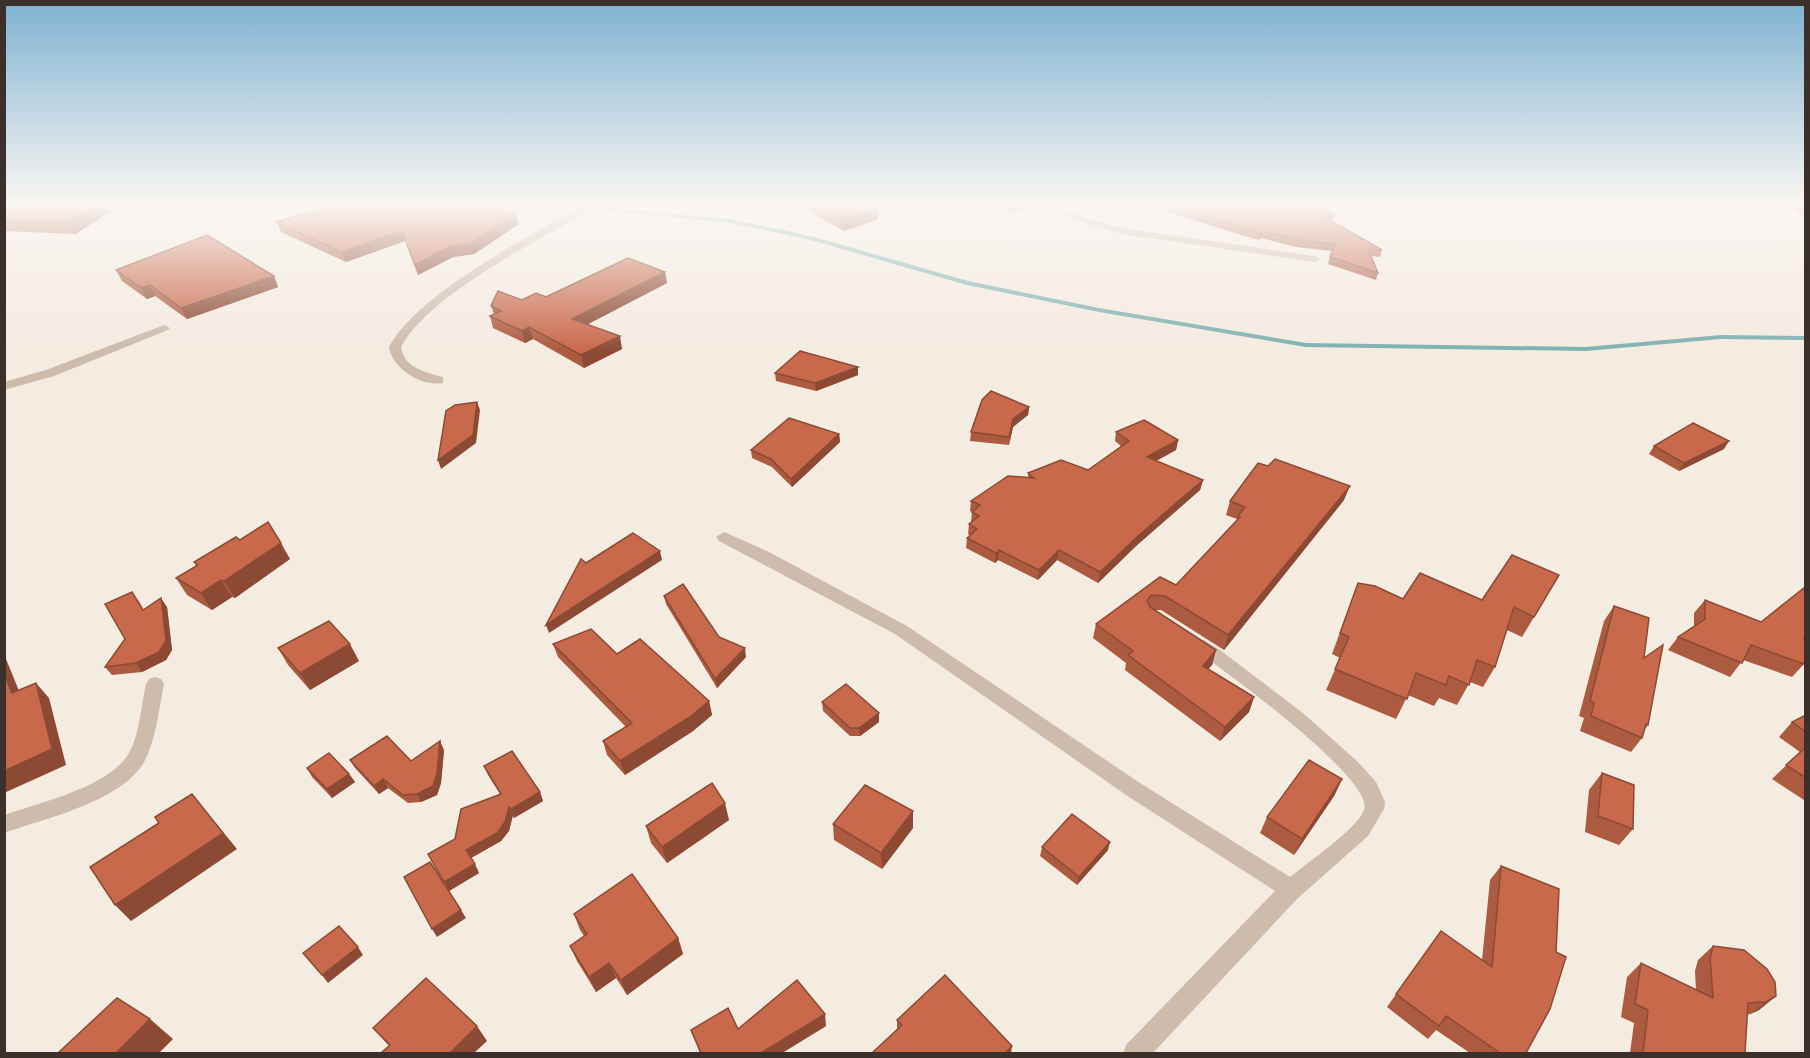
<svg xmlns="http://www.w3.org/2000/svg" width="1810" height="1058" viewBox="0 0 1810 1058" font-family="Ubuntu,sans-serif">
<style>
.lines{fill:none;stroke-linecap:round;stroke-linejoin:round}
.stream{fill:#7fb0b2;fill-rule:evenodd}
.street{fill:#cdbbac;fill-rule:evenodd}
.wall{fill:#ac5a40}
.shaded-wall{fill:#8c4a34}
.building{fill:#c8694b;stroke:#8c4a34;stroke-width:1.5}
</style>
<rect width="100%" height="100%" fill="#f4ebe1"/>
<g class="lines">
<!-- stream -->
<g class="stream">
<polygon points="534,204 562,204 575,207 572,209 537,206"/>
<polygon points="601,207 731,219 814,237 968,281 1099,308 1306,343 1586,347 1721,335 1806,336 1806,340 1721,339 1586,351 1306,347 1099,312 967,285 811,240 731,223 599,210 598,209"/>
</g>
<!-- street -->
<g class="street">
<polygon points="84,204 270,206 275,209 270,212 87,209 84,208"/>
<path d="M587,204H599C586,215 569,222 555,230C511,255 423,303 401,347C404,368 425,372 443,377V383C422,387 392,369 389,347C417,294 533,233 587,204Z"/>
<polygon points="1042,204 1055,204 1087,218 1122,228 1315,256 1320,259 1315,262 1121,234 1081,222"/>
<polygon points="164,325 170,328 168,330 54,376 4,390 4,382 46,370"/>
<path d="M724,532L769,552L907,626L1140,783L1290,877C1307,863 1357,829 1364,810C1376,780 1220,667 1192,648L1190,644L1192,640H1204L1220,650L1304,714L1358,762L1376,782L1385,802L1384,809L1368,836L1297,899L1152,1054H1123L1126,1045L1275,891L1126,795L895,634L719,541L716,537Z"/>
<path d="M155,677L161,679L164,684C159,708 157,733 147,756C129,800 46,818 4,833V815C39,803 113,786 130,751C140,732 141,705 146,684L149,679Z"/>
</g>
</g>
<!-- wall -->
<g class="wall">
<polygon points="4,204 106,204 110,212 75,234 4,231"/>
<polygon points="796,204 874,204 878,208 878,219 844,231"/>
<polygon points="998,204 1038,204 1009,213"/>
<polygon points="1787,204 1806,204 1806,219"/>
<polygon points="1168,205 1334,214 1331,221 1382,250 1380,257 1371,256 1378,273 1376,280 1328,264 1332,251 1296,247 1261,238 1258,240 1167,212"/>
<polygon points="348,208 519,224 474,254 453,257 418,275 405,241 346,262 281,232 277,222 348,210"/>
<polygon points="116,270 274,276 278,287 187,319 155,296 147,299 122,281"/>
<polygon points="665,272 667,283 587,324 622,349 584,368 533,339 525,343 493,328 490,316 494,314 491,306 546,297"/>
<polygon points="858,367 858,375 816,391 776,381 775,373"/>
<polygon points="1029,407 1028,415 1013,427 1009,445 970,441 971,432"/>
<polygon points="1116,432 1178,440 1176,450 1156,461 1203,480 1200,490 1136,546 1098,583 1057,560 1038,580 998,560 995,563 966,548 967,538 970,535 968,534 969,524 971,522 972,512 970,511 971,501 1028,477 1028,473 1088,470 1121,446 1115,441"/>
<polygon points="839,434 840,442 792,487 772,467 752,458 751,450"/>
<polygon points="1654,446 1724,449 1679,471 1649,454"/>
<polygon points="1344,500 1224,650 1161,610 1154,610 1216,650 1212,665 1208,669 1254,697 1249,712 1220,741 1125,670 1126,663 1093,638 1096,624 1160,577 1176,585 1236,522 1237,519 1226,515 1230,501"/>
<polygon points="240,540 290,559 235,598 232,597 212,610 187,595 176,578 196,566 194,562"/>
<polygon points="1559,575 1522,637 1507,630 1495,667 1483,687 1470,682 1457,705 1439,698 1434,706 1408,695 1396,719 1326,690 1340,658 1332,654 1358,583 1403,599 1482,600"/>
<polygon points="1806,589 1804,664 1792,677 1743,660 1730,677 1668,650 1678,637 1694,626 1694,613 1705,600 1761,622"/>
<polygon points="664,596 746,657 717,688 666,604"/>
<polygon points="138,600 143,609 167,607 172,650 166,660 142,672 112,675 105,667 125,639"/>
<polygon points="1614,606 1644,658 1648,725 1644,730 1642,738 1631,752 1580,731 1584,718 1579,716 1604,621"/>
<polygon points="553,644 617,654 709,701 712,715 693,731 625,775 607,755 603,741 626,727 558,657"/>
<polygon points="278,648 359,661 310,690 288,665"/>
<polygon points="822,702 879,713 879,722 860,736 850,736 823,711"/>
<polygon points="1806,715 1806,799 1804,800 1772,779 1800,752 1779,737 1792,722"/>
<polygon points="444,750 441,783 437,795 421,802 408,803 388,788 379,794 355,768 350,760 411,761"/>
<polygon points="484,766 540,792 543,801 514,818 513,815 509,831 501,841 471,858 479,873 449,891 455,839 500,794 488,775"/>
<polygon points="307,768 349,774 355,782 332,798 312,777"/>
<polygon points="1602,773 1633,829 1619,845 1585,832 1589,790"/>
<polygon points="1342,779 1334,796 1294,855 1260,833 1267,817"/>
<polygon points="913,811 913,828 882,869 834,840 833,824"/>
<polygon points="729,820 667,863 651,843 646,826"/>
<polygon points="1042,847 1108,850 1077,885 1040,856"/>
<polygon points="1501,866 1526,1053 1470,1053 1436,1030 1428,1039 1387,1007 1441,931 1482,960 1490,880"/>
<polygon points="574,914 678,938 683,954 627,995 616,978 596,992 577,961 570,946 584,936 580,930"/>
<polygon points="1713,946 1776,996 1759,1010 1747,1015 1745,1053 1630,1053 1634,1023 1621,1017 1627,977 1641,963 1696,990 1695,971 1698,960"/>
<polygon points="897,1020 1011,1053 897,1030"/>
<polygon points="826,1026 782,1053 700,1053 691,1030"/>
<polygon points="373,1028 487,1041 389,1046"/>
</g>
<!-- shaded-wall -->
<g class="shaded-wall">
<polygon points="98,204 106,204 110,212 75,234 68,222"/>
<polygon points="1009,204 1038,204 1009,213"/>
<polygon points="878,208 878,219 844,231 843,219"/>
<polygon points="516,214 519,224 474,254 453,257 418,275 415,265 450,246"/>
<polygon points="1334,214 1332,221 1324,225 1326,218"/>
<polygon points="402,231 405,241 346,262 341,252"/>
<polygon points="1263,231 1261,238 1258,240 1259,233"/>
<polygon points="665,272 667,283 575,331 572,319"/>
<polygon points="274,276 278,287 187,319 181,308"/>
<polygon points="150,285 155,296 147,299 141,288"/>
<polygon points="529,327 533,339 525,343 522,331"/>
<polygon points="620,336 622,349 584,368 581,355"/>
<polygon points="858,367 858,375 816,391 815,383"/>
<polygon points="477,402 480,410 476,443 441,469 438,460"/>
<polygon points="1029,407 1028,415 1013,427 1009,445 1013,419"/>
<polygon points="839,434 840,442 792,487 791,479"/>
<polygon points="1178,440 1176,450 1145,467 1147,457"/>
<polygon points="1729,441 1724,449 1679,471 1684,463"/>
<polygon points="1203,480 1200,490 1136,546 1098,583 1100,572 1138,536"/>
<polygon points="1350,486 1344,500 1224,650 1228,635"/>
<polygon points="281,543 290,559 235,598 224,581"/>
<polygon points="999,550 998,560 995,563 996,553"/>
<polygon points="1059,550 1057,560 1038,580 1039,570"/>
<polygon points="660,551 662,560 549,633 546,625"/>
<polygon points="221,580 232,597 212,610 201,593"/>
<polygon points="161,598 167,607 172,650 166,660 142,672 136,663"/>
<polygon points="350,644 359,661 310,690 300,673"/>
<polygon points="745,648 746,657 717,688 715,679"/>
<polygon points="1216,650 1212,665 1199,680 1203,666"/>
<polygon points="4,654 26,708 12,693 4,674"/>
<polygon points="36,683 49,698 66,765 4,793 4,771"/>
<polygon points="1254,697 1249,712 1220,741 1225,727"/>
<polygon points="709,701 712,715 693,731 625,775 620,761"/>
<polygon points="879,713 879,722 860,736 859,728"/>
<polygon points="440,741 444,750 441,783 437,795 421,802 417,794"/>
<polygon points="349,774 355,782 332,798 327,789"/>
<polygon points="383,779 388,788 379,794 374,786"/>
<polygon points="1342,779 1334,796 1294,855 1302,839"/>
<polygon points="540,792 543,801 514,818 511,809"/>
<polygon points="192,794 237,849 131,921 115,905"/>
<polygon points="725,803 729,820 667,863 662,847"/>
<polygon points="509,807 513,815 509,831 501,841 471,858 466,850"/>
<polygon points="913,811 913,828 882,869 881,853"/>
<polygon points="1110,842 1108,850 1077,885 1079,877"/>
<polygon points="475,864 479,873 449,891 444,882"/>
<polygon points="461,910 466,918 437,937 432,929"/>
<polygon points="678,938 683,954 627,995 621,980"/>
<polygon points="358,947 363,955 328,983 322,975"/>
<polygon points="609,963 616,978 596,992 589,977"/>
<polygon points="1776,996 1759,1010 1749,1015 1766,1002"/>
<polygon points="825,1014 826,1026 782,1053 761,1053"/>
<polygon points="150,1019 173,1039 159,1053 116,1053"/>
<polygon points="477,1026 487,1041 474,1053 450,1053"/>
<polygon points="1012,1046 1011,1053 1005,1053"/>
</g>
<!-- building -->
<g class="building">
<polygon points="4,204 98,204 68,222 4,220"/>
<polygon points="355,204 477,204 516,214 470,244 450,246 415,265 402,231 341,252 277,222 312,211 352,210 348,208"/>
<polygon points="816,204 874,204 878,208 843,219"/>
<polygon points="1169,204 1305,204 1334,214 1326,218 1382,250 1368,249 1378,273 1330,257 1335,244 1298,240 1263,231 1259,233 1168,205"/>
<polygon points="1800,204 1806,204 1806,209"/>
<polygon points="207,235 274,276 181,308 150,285 141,288 116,270"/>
<polygon points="628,258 665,272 572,319 620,336 581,355 529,327 522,331 490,316 501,311 491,306 498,291 522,300 536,293 546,297"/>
<polygon points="800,351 858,367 815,383 775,373"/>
<polygon points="991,391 1029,407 1013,419 1009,437 971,432 982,400"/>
<polygon points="477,402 473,435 438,460 446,411 455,405"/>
<polygon points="789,418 839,434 791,479 771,459 751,450"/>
<polygon points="1144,420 1178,440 1147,457 1203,480 1138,536 1100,572 1059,550 1039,570 999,550 996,553 967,538 977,529 969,524 979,516 972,512 980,505 971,501 1008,476 1034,478 1028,473 1061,460 1088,470 1129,441 1116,432"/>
<polygon points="1693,423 1729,441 1684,463 1654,446"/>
<polygon points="1275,459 1350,486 1228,635 1165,596 1151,595 1147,601 1150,607 1216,650 1203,666 1254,697 1225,727 1128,655 1133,651 1096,624 1160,577 1176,585 1240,517 1238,516 1245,507 1230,501 1258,463 1268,466"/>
<polygon points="268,522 281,543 224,581 221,580 201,593 176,578 198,565 194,562 236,537 240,540"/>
<polygon points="633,533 660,551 546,625 581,559 586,563"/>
<polygon points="1512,555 1559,575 1534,617 1514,607 1495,667 1477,660 1469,685 1449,676 1446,685 1416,673 1407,699 1335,669 1349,637 1340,633 1358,583 1375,586 1403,599 1420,573 1482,600"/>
<polygon points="683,584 719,637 745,648 715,679 664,596"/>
<polygon points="1804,588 1806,589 1806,634 1804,639 1806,639 1806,661 1804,664 1751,645 1742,663 1678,637 1705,619 1705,600 1761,622"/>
<polygon points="132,592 143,610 161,598 166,641 159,652 136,663 105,667 125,639 105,604"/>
<polygon points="1614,606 1649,618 1644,658 1663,645 1648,725 1646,724 1642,738 1591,716 1594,703 1590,701"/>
<polygon points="329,621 350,644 300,673 278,648"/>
<polygon points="591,629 617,654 640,639 709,701 690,717 620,761 603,741 632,723 553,644"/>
<polygon points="4,674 12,693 36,683 52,749 4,771"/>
<polygon points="846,684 879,713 859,728 850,728 822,702"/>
<polygon points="1806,715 1806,732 1792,722"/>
<polygon points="387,736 411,761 440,741 437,774 433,786 417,794 403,795 383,779 374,786 350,760"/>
<polygon points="1806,747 1806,778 1786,765"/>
<polygon points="512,751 540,792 511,809 509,807 505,822 497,833 466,850 475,864 444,882 428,854 455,839 461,809 501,794 484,766"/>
<polygon points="329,753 349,774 327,789 307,768"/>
<polygon points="1309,760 1342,779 1302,839 1267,817"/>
<polygon points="1602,773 1634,785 1633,829 1598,816"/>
<polygon points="712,783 725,803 662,847 646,826"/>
<polygon points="865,785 913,811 881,853 833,824"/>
<polygon points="192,794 223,833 115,905 90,867 159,823 155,817"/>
<polygon points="1072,814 1110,842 1079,877 1042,847"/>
<polygon points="430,862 461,910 432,929 404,877"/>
<polygon points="1501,866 1559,889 1556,952 1566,957 1550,1009 1526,1053 1500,1053 1446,1016 1439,1026 1396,994 1441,931 1492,967"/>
<polygon points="632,874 678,938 621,980 609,963 589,977 570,946 587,934 574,914"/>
<polygon points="339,926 358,947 322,975 303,953"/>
<polygon points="1713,946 1744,950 1767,969 1775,982 1776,996 1766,1002 1748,1003 1745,1053 1643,1053 1648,1010 1635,1004 1641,963 1713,998 1710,958"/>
<polygon points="945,975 1012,1046 1005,1053 872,1053 902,1025 897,1020"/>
<polygon points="426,978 477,1026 450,1053 381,1053 390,1045 373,1028"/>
<polygon points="797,980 825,1014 761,1053 701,1053 691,1030 728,1008 738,1029"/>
<polygon points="117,998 150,1019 116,1053 118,1053 58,1053"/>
</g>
<!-- sky -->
<linearGradient id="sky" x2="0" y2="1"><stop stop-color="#7eb2d2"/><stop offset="0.58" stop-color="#faf6f2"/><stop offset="1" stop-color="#faf6f2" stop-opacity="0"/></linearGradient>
<rect width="1810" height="352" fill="url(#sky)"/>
<!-- border -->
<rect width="1810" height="1058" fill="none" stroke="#3b302b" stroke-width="12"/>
</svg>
